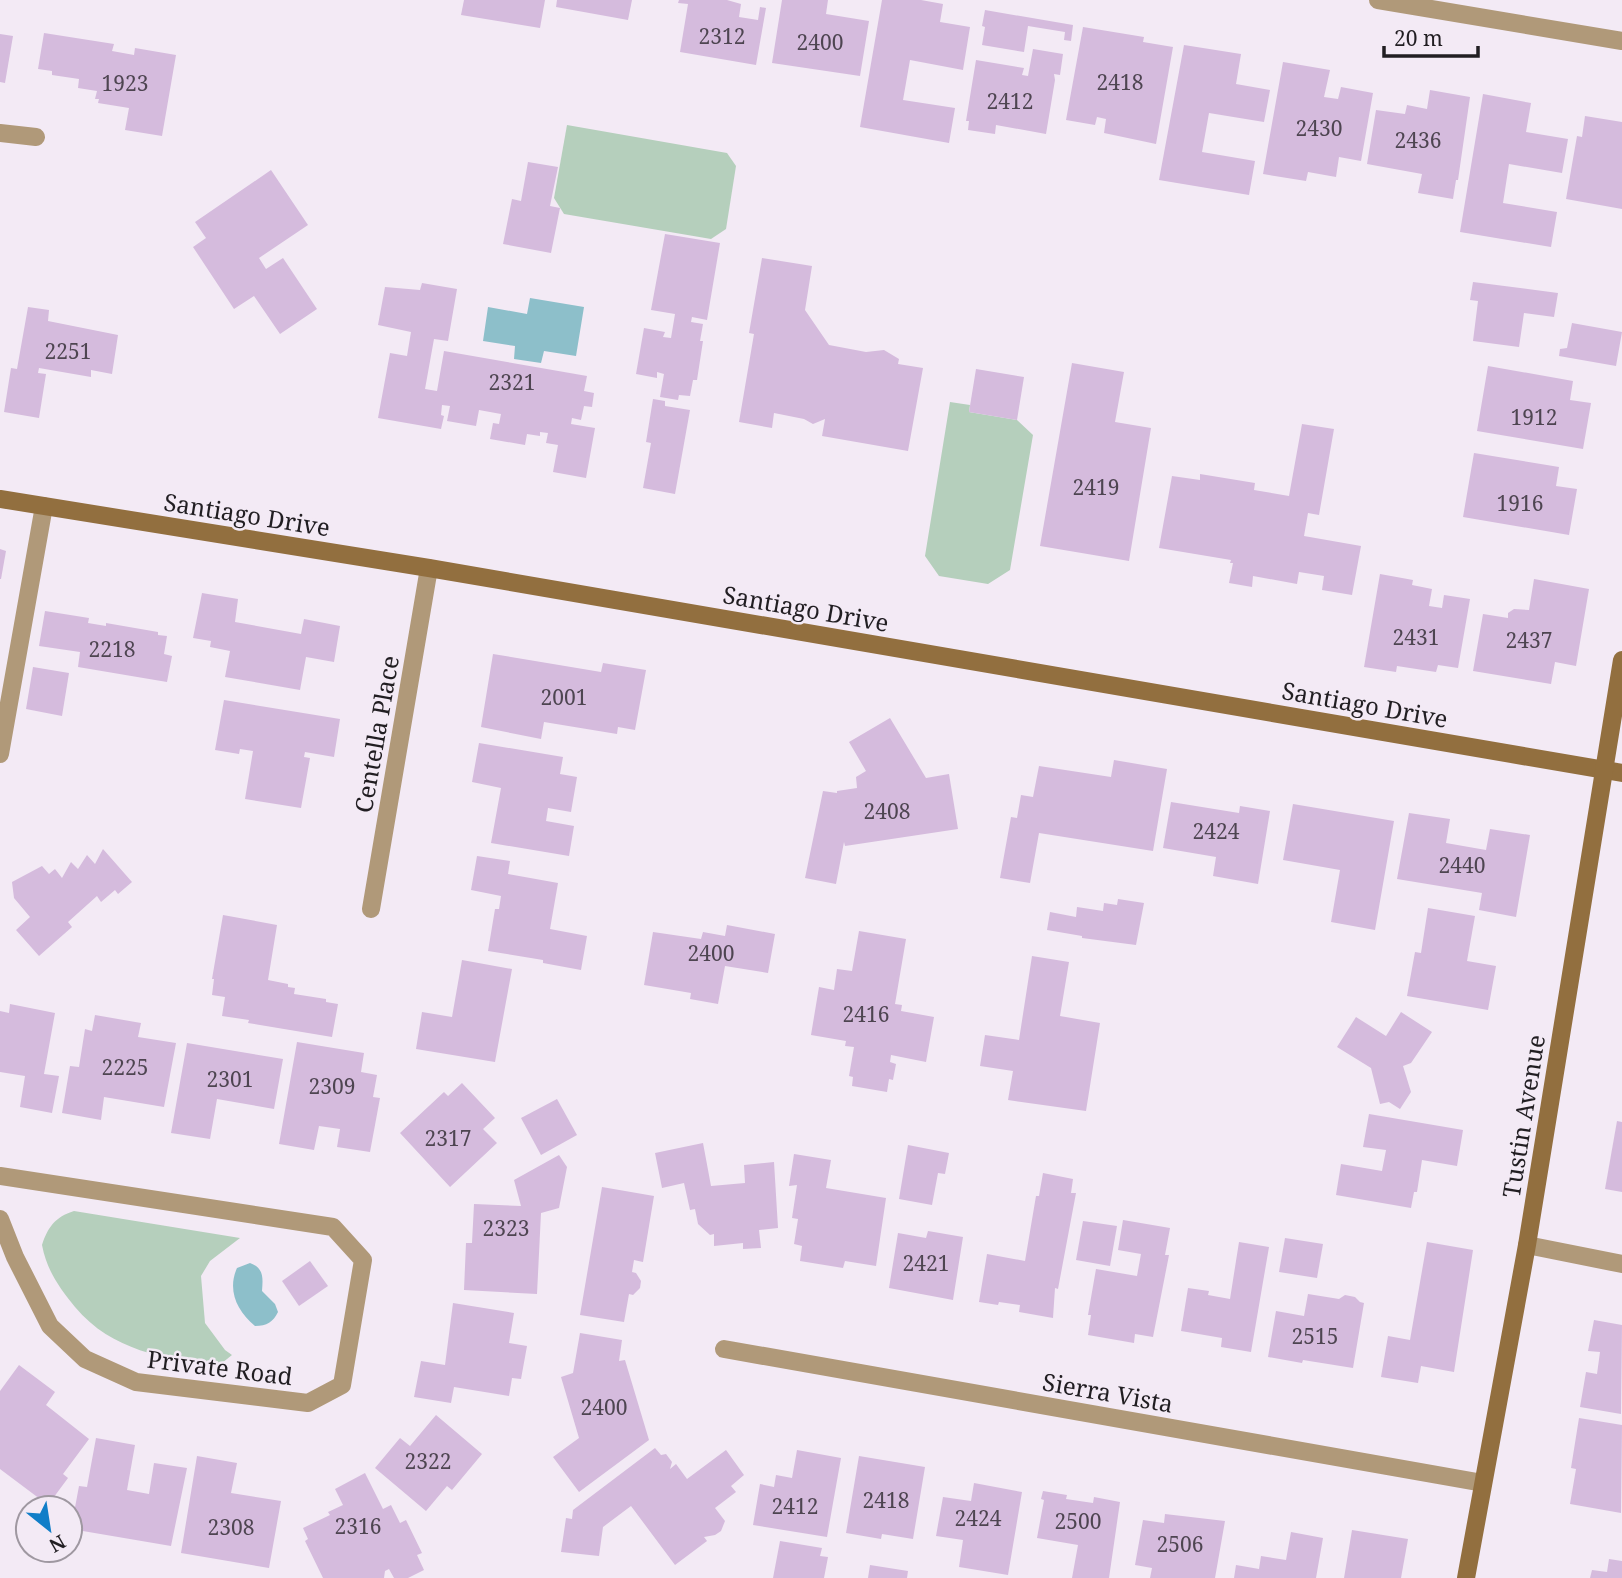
<svg xmlns="http://www.w3.org/2000/svg" width="1622" height="1578" viewBox="0 0 1622 1578" font-family="'Noto Serif',serif">
<style>
.green{fill:#b5cfbc}
.water{fill:#8dbfca}
.building{fill:#d5bbdd}
.lines{fill:none;stroke-linecap:round;stroke-linejoin:round}
.lane{stroke:#b09979;stroke-width:18}
.street{stroke:#b09979;stroke-width:18}
.secondary{stroke:#926f3f;stroke-width:18}
.labels{text-anchor:middle;dominant-baseline:central;stroke-width:5;stroke-linejoin:round;paint-order:stroke}
.number-label{font-size:21px;fill:#4e4551}
.street-label{font-size:24px;fill:#211e22;stroke:#f3eaf5}
</style>
<rect width="100%" height="100%" fill="#f3eaf5"/>
<!-- green -->
<g class="green">
<polygon points="567,125 727,153 736,166 726,229 711,239 564,214 554,198"/>
<polygon points="950,402 970,405 969,412 1017,420 1033,435 1010,570 988,584 939,576 925,556"/>
<path d="M74,1211L240,1238L210,1261L201,1276L205,1323L225,1350L232,1355L217,1367C163,1357 113,1352 75,1307C59,1287 47,1271 42,1245C48,1227 55,1217 74,1211Z"/>
</g>
<!-- water -->
<g class="water">
<polygon points="530,298 584,307 576,356 544,351 541,363 514,359 515,346 483,341 488,307 527,314"/>
<path d="M250,1263C264,1268 263,1278 262,1291L275,1304L278,1312C273,1322 267,1326 255,1326C237,1311 227,1290 237,1268Z"/>
</g>
<!-- building -->
<g class="building">
<polygon points="464,0 545,0 540,28 461,15"/>
<polygon points="557,0 632,0 628,20 556,7"/>
<polygon points="679,0 727,0 741,4 739,17 758,20 760,7 766,8 756,65 680,52 688,4 678,3"/>
<polygon points="782,0 828,0 826,14 869,21 860,76 772,63"/>
<polygon points="882,0 921,0 943,4 940,22 970,27 963,70 910,60 903,100 955,108 949,143 860,127"/>
<polygon points="985,10 1073,25 1071,41 1064,40 1065,32 1028,26 1024,52 982,45 985,27 982,26"/>
<polygon points="1083,27 1144,37 1143,42 1173,47 1156,144 1104,133 1106,119 1097,117 1095,125 1066,120"/>
<polygon points="44,33 114,44 112,51 134,55 135,48 176,55 162,136 125,130 129,108 98,103 99,99 95,99 97,91 78,88 79,79 52,75 52,71 38,69"/>
<polygon points="0,34 13,36 5,83 0,82"/>
<polygon points="1184,45 1241,54 1236,84 1270,90 1264,122 1209,113 1202,152 1255,161 1249,195 1159,180"/>
<polygon points="1033,49 1063,54 1060,75 1054,74 1055,80 1046,134 996,125 995,134 968,130 969,121 966,121 976,60 1024,68 1022,75 1028,76"/>
<polygon points="1283,62 1330,70 1324,97 1338,99 1341,87 1373,93 1361,161 1339,157 1336,177 1308,172 1306,181 1263,174"/>
<polygon points="1430,90 1470,97 1458,180 1456,180 1453,199 1418,193 1422,174 1367,164 1376,110 1405,114 1407,105 1427,109"/>
<polygon points="1483,94 1531,103 1526,132 1568,139 1562,173 1509,164 1503,203 1557,212 1551,247 1460,232"/>
<polygon points="1585,116 1622,122 1622,209 1566,199 1577,136 1582,137"/>
<polygon points="528,162 558,167 550,206 560,208 551,253 503,244 512,199 521,201"/>
<polygon points="271,170 308,225 259,258 266,269 283,258 317,309 280,334 254,296 234,309 193,247 206,238 195,222"/>
<polygon points="665,234 720,243 707,320 692,317 691,322 703,324 700,341 703,341 697,380 693,380 690,396 679,395 678,400 660,397 664,374 657,372 657,378 636,374 644,328 665,332 663,337 671,338 675,314 651,310"/>
<polygon points="762,258 812,266 805,310 829,345 866,352 884,350 899,359 898,364 923,368 908,451 822,436 825,419 813,424 804,419 774,413 772,428 739,422 754,334 749,333"/>
<polygon points="1473,282 1558,293 1554,317 1524,313 1519,347 1473,341 1478,301 1470,300"/>
<polygon points="422,283 457,289 448,341 434,339 425,389 437,391 444,351 587,376 584,391 594,393 592,407 584,406 581,420 572,418 571,424 595,428 586,478 553,472 558,445 546,443 548,433 540,432 540,436 527,434 525,445 490,439 493,423 499,424 501,414 479,410 476,426 447,421 450,406 442,405 441,415 444,416 441,429 378,418 390,353 407,356 411,332 378,325 385,287 420,290"/>
<polygon points="28,307 49,310 48,321 118,335 112,374 91,370 91,377 39,368 38,373 46,374 39,418 4,412 11,368 17,369"/>
<polygon points="1572,323 1622,332 1616,366 1559,356 1560,349 1567,348"/>
<polygon points="1072,363 1124,372 1115,422 1151,428 1129,561 1040,546"/>
<polygon points="1488,366 1573,381 1570,400 1591,403 1583,449 1477,431"/>
<polygon points="976,369 1024,377 1017,420 969,412"/>
<polygon points="653,399 665,401 665,406 690,410 675,494 643,488 651,443 646,442"/>
<polygon points="1302,424 1334,429 1319,515 1308,513 1304,536 1361,546 1352,595 1322,590 1324,576 1299,572 1297,584 1253,576 1252,587 1229,583 1233,563 1230,563 1231,560 1159,548 1172,476 1200,480 1200,474 1255,483 1254,490 1289,496"/>
<polygon points="1474,453 1559,467 1556,486 1577,489 1569,535 1463,517"/>
<polygon points="0,549 6,551 1,579 0,579"/>
<polygon points="1380,574 1413,580 1412,585 1432,589 1429,606 1442,608 1444,595 1470,599 1458,668 1438,665 1436,672 1397,666 1396,672 1364,667"/>
<polygon points="1534,579 1589,589 1576,666 1555,662 1551,684 1473,671 1483,614 1508,618 1508,613 1514,609 1529,610"/>
<polygon points="202,593 238,599 235,622 301,634 304,619 340,626 334,662 306,657 300,690 225,677 230,651 210,647 211,641 193,638"/>
<polygon points="45,611 89,618 88,623 106,626 106,623 158,632 158,635 167,636 164,654 172,656 167,682 78,667 80,652 39,646"/>
<polygon points="493,654 601,672 603,663 646,670 635,730 618,727 617,734 544,722 541,739 481,727"/>
<polygon points="33,667 69,673 62,716 26,709"/>
<polygon points="224,700 340,719 334,757 305,752 304,757 310,758 301,808 245,799 253,751 240,749 239,754 215,750"/>
<polygon points="890,718 926,778 949,774 958,829 845,846 844,842 836,884 805,878 823,791 837,793 837,791 857,788 856,777 866,771 849,742"/>
<polygon points="479,743 563,757 560,774 577,777 571,812 548,808 546,821 574,826 569,856 491,843 501,788 472,782"/>
<polygon points="1114,760 1167,769 1153,851 1039,833 1030,883 1000,878 1011,817 1017,818 1021,795 1033,797 1039,766 1111,777"/>
<polygon points="1171,802 1239,813 1240,806 1270,811 1258,884 1213,876 1216,857 1163,848"/>
<polygon points="1293,804 1394,821 1375,930 1331,922 1340,870 1283,860"/>
<polygon points="1409,813 1450,819 1446,843 1486,850 1490,829 1530,835 1516,917 1479,910 1482,893 1397,879"/>
<polygon points="103,849 132,882 118,894 115,890 101,902 97,896 68,922 72,927 39,956 16,930 30,917 14,898 12,882 42,866 49,874 55,869 62,878 71,862 78,869 87,855 95,864"/>
<polygon points="477,856 510,861 508,874 558,883 550,929 587,936 581,970 543,963 543,960 488,951 495,909 499,909 501,896 471,890"/>
<polygon points="1118,899 1144,903 1136,945 1082,938 1082,936 1047,930 1050,912 1076,917 1077,907 1103,911 1104,903 1117,905"/>
<polygon points="1428,908 1475,916 1467,961 1496,966 1488,1010 1407,996 1415,952 1421,953"/>
<polygon points="223,915 277,925 268,980 288,984 288,987 295,988 294,994 326,999 326,1002 338,1004 332,1037 248,1023 249,1020 222,1016 225,997 212,995 214,979 212,979"/>
<polygon points="727,925 775,934 768,973 725,966 718,1004 690,999 691,993 644,985 653,932 701,939 703,932 725,936"/>
<polygon points="859,931 906,939 895,1004 902,1005 901,1011 934,1017 926,1062 891,1055 890,1062 896,1064 893,1080 889,1079 887,1092 852,1086 853,1077 849,1076 854,1047 845,1046 846,1041 811,1035 819,987 834,990 837,969 852,971"/>
<polygon points="1032,956 1069,962 1060,1016 1100,1023 1086,1111 1008,1100 1013,1071 980,1066 985,1035 1019,1040"/>
<polygon points="462,960 512,969 495,1062 416,1049 422,1012 452,1017"/>
<polygon points="10,1004 55,1013 44,1074 59,1076 52,1113 20,1107 25,1076 0,1072 0,1011 9,1013"/>
<polygon points="1401,1012 1432,1032 1411,1063 1403,1066 1411,1092 1400,1109 1389,1102 1380,1104 1371,1068 1337,1047 1356,1017 1386,1036"/>
<polygon points="95,1015 141,1023 138,1037 176,1043 164,1107 104,1097 101,1120 62,1113 70,1066 79,1067 85,1029 92,1031"/>
<polygon points="297,1042 364,1053 361,1072 377,1075 373,1097 380,1098 370,1152 337,1147 340,1129 319,1126 314,1150 279,1144"/>
<polygon points="187,1043 283,1059 274,1109 217,1099 210,1139 171,1133"/>
<polygon points="462,1083 495,1118 483,1129 497,1143 450,1187 400,1133 444,1092 448,1096"/>
<polygon points="557,1099 577,1135 541,1155 521,1118"/>
<polygon points="1369,1114 1463,1130 1457,1166 1422,1160 1417,1192 1414,1192 1411,1208 1336,1195 1341,1164 1382,1171 1386,1150 1363,1147"/>
<polygon points="1617,1121 1622,1122 1622,1192 1605,1189"/>
<polygon points="703,1143 711,1186 745,1183 744,1165 774,1162 778,1228 759,1230 761,1248 743,1249 743,1243 714,1246 714,1234 710,1235 698,1224 695,1209 690,1210 684,1183 662,1188 655,1153"/>
<polygon points="908,1145 949,1153 945,1174 938,1173 932,1205 899,1199"/>
<polygon points="794,1154 831,1160 826,1188 886,1198 876,1266 845,1261 843,1268 800,1261 802,1246 794,1244 798,1219 792,1218 797,1185 789,1186"/>
<polygon points="559,1155 567,1167 559,1208 541,1213 537,1294 464,1290 466,1243 472,1243 474,1204 521,1206 514,1180"/>
<polygon points="1043,1173 1073,1179 1071,1193 1076,1193 1058,1289 1055,1288 1053,1318 1019,1312 1020,1305 999,1302 998,1305 979,1302 987,1254 1025,1261 1036,1196 1039,1196"/>
<polygon points="602,1187 654,1196 643,1262 634,1260 632,1272 636,1273 641,1281 640,1288 633,1295 629,1294 624,1322 580,1315"/>
<polygon points="1123,1220 1170,1228 1165,1255 1169,1255 1153,1337 1135,1334 1134,1343 1088,1335 1091,1315 1088,1315 1096,1269 1137,1276 1141,1254 1118,1250"/>
<polygon points="1083,1221 1117,1226 1110,1266 1076,1260"/>
<polygon points="928,1231 963,1237 953,1300 889,1288 898,1233 926,1238"/>
<polygon points="1285,1238 1323,1244 1317,1278 1279,1272"/>
<polygon points="1239,1242 1269,1247 1251,1352 1221,1347 1222,1338 1181,1331 1188,1288 1209,1291 1208,1295 1230,1299"/>
<polygon points="1427,1242 1473,1250 1454,1372 1421,1366 1418,1383 1381,1377 1388,1336 1410,1340"/>
<polygon points="310,1261 328,1286 299,1306 282,1281"/>
<polygon points="1308,1294 1339,1299 1345,1295 1355,1297 1360,1302 1364,1303 1353,1368 1303,1360 1302,1363 1268,1357 1276,1311 1304,1316"/>
<polygon points="453,1303 514,1313 509,1343 527,1346 521,1379 512,1378 509,1396 454,1387 451,1403 414,1397 421,1361 445,1365"/>
<polygon points="1594,1320 1622,1325 1621,1414 1580,1407 1586,1372 1597,1374 1600,1352 1588,1351"/>
<polygon points="580,1333 622,1340 619,1361 625,1360 649,1440 579,1492 553,1457 579,1438 561,1377 573,1373"/>
<polygon points="19,1365 55,1392 46,1405 89,1439 63,1474 68,1478 48,1505 0,1469 0,1391"/>
<polygon points="436,1415 482,1454 452,1490 447,1486 426,1511 375,1468 400,1438 410,1446"/>
<polygon points="1579,1418 1622,1425 1621,1513 1570,1504 1576,1469 1571,1468"/>
<polygon points="96,1438 135,1445 127,1490 149,1494 154,1463 187,1468 171,1546 71,1529 79,1486 87,1487"/>
<polygon points="655,1448 661,1455 666,1454 672,1462 670,1469 676,1464 687,1479 726,1450 744,1475 731,1486 736,1492 715,1508 725,1521 721,1531 715,1535 704,1537 707,1541 675,1565 631,1506 603,1527 599,1556 561,1552 566,1518 572,1519 573,1510"/>
<polygon points="797,1450 841,1458 827,1537 753,1525 760,1484 774,1487 776,1475 792,1478"/>
<polygon points="197,1456 237,1463 231,1493 281,1501 269,1568 181,1553"/>
<polygon points="859,1456 925,1467 913,1539 882,1534 881,1539 846,1533"/>
<polygon points="365,1473 383,1509 391,1505 400,1523 406,1520 422,1553 417,1555 424,1570 408,1578 394,1578 389,1569 385,1571 384,1578 323,1578 305,1541 308,1539 303,1528 330,1515 328,1512 343,1505 335,1489"/>
<polygon points="974,1483 1022,1492 1008,1575 959,1567 963,1540 936,1536 943,1497 971,1501"/>
<polygon points="1043,1491 1067,1495 1066,1499 1093,1503 1094,1497 1120,1502 1109,1578 1072,1578 1078,1545 1037,1538 1044,1500 1041,1499"/>
<polygon points="1165,1514 1225,1521 1215,1578 1150,1578 1152,1568 1135,1565 1143,1520 1164,1523"/>
<polygon points="1352,1530 1408,1539 1401,1578 1344,1578"/>
<polygon points="1291,1532 1323,1538 1316,1578 1234,1578 1236,1565 1259,1569 1261,1556 1286,1560"/>
<polygon points="780,1541 822,1548 820,1556 828,1557 824,1578 773,1578"/>
<polygon points="1609,1559 1622,1561 1622,1578 1590,1578 1592,1570 1607,1572"/>
<polygon points="870,1565 908,1571 907,1578 868,1578"/>
</g>
<g class="lines">
<!-- lane -->
<g class="lane">
<polyline points="0,133 36,137"/>
<polyline points="0,754 44,506"/>
</g>
<!-- street -->
<g class="street">
<polyline points="1378,0 1622,41"/>
<polyline points="371,909 429,568"/>
<polyline points="0,1176 333,1227 363,1260 342,1385 308,1403 136,1382 85,1359 50,1326 15,1257 0,1219"/>
<polyline points="1527,1245 1622,1264"/>
<polyline points="724,1349 1483,1483"/>
</g>
<!-- secondary -->
<g class="secondary">
<polyline points="0,499 429,568 1622,773"/>
<polyline points="1466,1578 1527,1245 1622,660"/>
</g>
</g>
<g class="labels">
<!-- number labels -->
<g class="number-label">
<text x="722" y="36">2312</text>
<text x="820" y="42">2400</text>
<text x="1120" y="82">2418</text>
<text x="125" y="83">1923</text>
<text x="1010" y="101">2412</text>
<text x="1319" y="128">2430</text>
<text x="1418" y="140">2436</text>
<text x="68" y="351">2251</text>
<text x="512" y="382">2321</text>
<text x="1534" y="417">1912</text>
<text x="1096" y="487">2419</text>
<text x="1520" y="503">1916</text>
<text x="1416" y="637">2431</text>
<text x="1529" y="640">2437</text>
<text x="112" y="649">2218</text>
<text x="564" y="697">2001</text>
<text x="887" y="811">2408</text>
<text x="1216" y="831">2424</text>
<text x="1462" y="865">2440</text>
<text x="711" y="953">2400</text>
<text x="866" y="1014">2416</text>
<text x="125" y="1067">2225</text>
<text x="230" y="1079">2301</text>
<text x="332" y="1086">2309</text>
<text x="448" y="1138">2317</text>
<text x="506" y="1228">2323</text>
<text x="926" y="1263">2421</text>
<text x="1315" y="1336">2515</text>
<text x="604" y="1407">2400</text>
<text x="428" y="1461">2322</text>
<text x="886" y="1500">2418</text>
<text x="795" y="1506">2412</text>
<text x="978" y="1518">2424</text>
<text x="1078" y="1521">2500</text>
<text x="358" y="1526">2316</text>
<text x="231" y="1527">2308</text>
<text x="1180" y="1544">2506</text>
</g>
<!-- street labels -->
<g class="street-label">
<text transform="translate(247 514) rotate(9)">Santiago Drive</text>
<text transform="translate(806 608) rotate(10)">Santiago Drive</text>
<text transform="translate(1365 704) rotate(10)">Santiago Drive</text>
<text transform="translate(376 734) rotate(-80)">Centella Place</text>
<text transform="translate(1523 1116) rotate(-81)">Tustin Avenue</text>
<text transform="translate(220 1367) rotate(7)">Private Road</text>
<text transform="translate(1108 1392) rotate(10)">Sierra Vista</text>
</g>
</g>
<!-- north arrow -->
<g transform="translate(49 1529) rotate(150)"><circle r="33" fill="#f3eaf5" stroke="#9f98a1" stroke-width="2"/>
<path d="M0-5L12 26L0 18L-12 26Z" fill="#117ec8"/>
<text y="-10" font-size="19" font-weight="bold" text-anchor="middle" fill="#211e22">N</text>
</g>
<!-- scale -->
<path d="M1384 46v10h94v-10" fill="none" stroke="#211e22" stroke-width="3.5"/>
<text x="1394" y="46" font-size="21" fill="#211e22" stroke="#f3eaf5" stroke-width="5" paint-order="stroke">20 m</text>
</svg>
